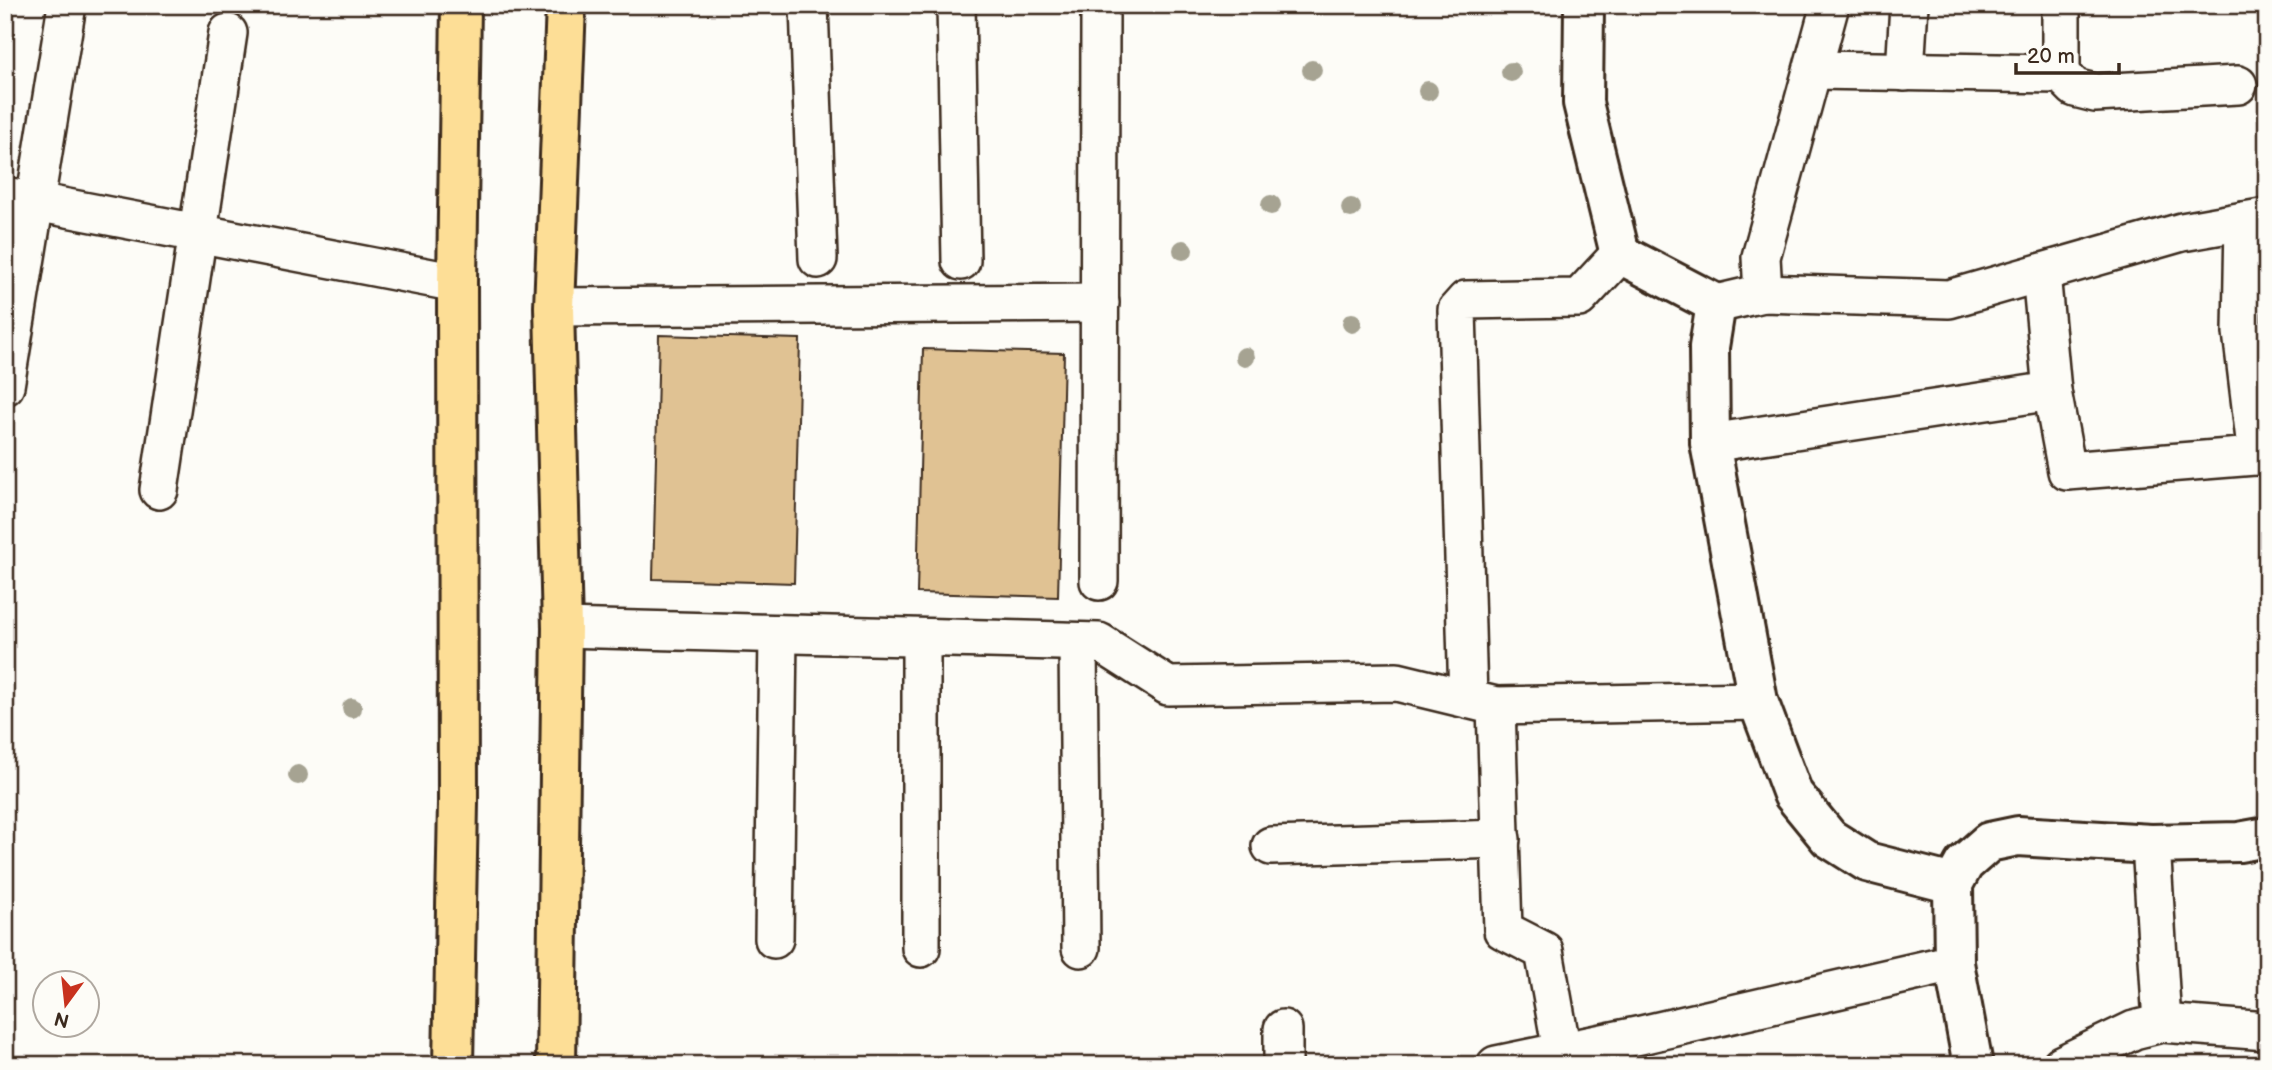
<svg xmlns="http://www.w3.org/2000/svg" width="2272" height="1070" viewBox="0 0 2272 1070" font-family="'Balsamiq Sans',sans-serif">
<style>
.building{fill:#e0c293;stroke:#3b2a1e;stroke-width:2}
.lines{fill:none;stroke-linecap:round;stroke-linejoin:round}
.minor-casing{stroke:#3b2a1e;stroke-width:42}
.tertiary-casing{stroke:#3b2a1e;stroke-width:44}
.primary-casing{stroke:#3b2a1e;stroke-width:44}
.minor{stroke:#fdfcf7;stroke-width:37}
.tertiary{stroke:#fdfcf7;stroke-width:38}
.primary{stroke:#fdde96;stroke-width:38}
.tree{fill:#a6a392}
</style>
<rect width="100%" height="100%" fill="#fdfcf7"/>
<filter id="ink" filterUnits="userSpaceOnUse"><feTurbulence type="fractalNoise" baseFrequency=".0143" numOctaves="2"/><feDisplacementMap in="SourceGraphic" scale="14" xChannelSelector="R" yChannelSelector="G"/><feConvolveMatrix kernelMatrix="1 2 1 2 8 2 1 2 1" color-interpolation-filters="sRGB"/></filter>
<g filter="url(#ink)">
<!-- building -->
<g class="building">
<polygon points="659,335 800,339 794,583 653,579"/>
<polygon points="923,349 1064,353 1058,597 917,593"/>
</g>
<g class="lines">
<defs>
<g id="minor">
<polyline points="809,5 818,259"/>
<polyline points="956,5 961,261"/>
<polyline points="1814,70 2061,74 2075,88 2095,93 2238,85"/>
<polyline points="1905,72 1909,5"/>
<polyline points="2061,74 2061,5"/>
<polyline points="5,196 457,283"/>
<polyline points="2244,221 2242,332 2257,456"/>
<polyline points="2041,273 2052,391 2067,471 2267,455"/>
<polyline points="1763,293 1761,257 1830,5"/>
<polyline points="1716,304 1763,293 1949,299 2182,232 2267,217"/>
<polyline points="554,307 1100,303"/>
<polyline points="5,386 67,5"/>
<polyline points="1710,443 2052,391"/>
<polyline points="159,490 228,33"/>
<polyline points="1099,581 1100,5"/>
<polyline points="562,628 1099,642 1168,686 1397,682 1496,706 1758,701"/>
<polyline points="921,638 921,948"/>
<polyline points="1078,642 1081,948"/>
<polyline points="1468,699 1457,310 1466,300 1579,298 1620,254"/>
<polyline points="1496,706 1503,930 1544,951 1562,1051"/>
<polyline points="2151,844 2162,1023"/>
<polyline points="1271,846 1501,839"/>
<polyline points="774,939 778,634"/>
<polyline points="1283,1065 1283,1029"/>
<polyline points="1496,1065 1641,1035 1954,963"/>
<polyline points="2061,1065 2134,1030 2162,1023 2267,1031"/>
</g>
<g id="tertiary">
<polyline points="1584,5 1583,103 1620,254 1716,304 1709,347 1710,443 1758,701 1793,794 1829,838 1867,862 1953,884"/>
<polyline points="1973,1065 1954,963 1953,884 1964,864 1989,842 2018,836 2151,844 2239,842 2267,837"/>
</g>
<g id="primary">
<polyline points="453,1065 458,803 457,283 461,5"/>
<polyline points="556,1065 562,628 554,307 566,5"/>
</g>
</defs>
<!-- minor casing -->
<use href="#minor" class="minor-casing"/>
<!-- tertiary casing -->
<use href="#tertiary" class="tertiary-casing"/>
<!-- primary casing -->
<use href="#primary" class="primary-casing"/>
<!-- minor -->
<use href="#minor" class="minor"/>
<!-- tertiary -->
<use href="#tertiary" class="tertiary"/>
<!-- primary -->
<use href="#primary" class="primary"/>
</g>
<!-- trees -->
<g class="tree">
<circle cx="1312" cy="70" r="10"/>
<circle cx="1511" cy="72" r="10"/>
<circle cx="1428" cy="91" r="10"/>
<circle cx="1271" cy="205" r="10"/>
<circle cx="1351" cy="208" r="10"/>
<circle cx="1183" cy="250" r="10"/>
<circle cx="1352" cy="323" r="10"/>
<circle cx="1245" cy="357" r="10"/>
<circle cx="352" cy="708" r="10"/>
<circle cx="298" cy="775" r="10"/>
</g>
</g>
<!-- margin -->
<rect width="2272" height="1070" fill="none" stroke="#fdfcf7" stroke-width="28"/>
<rect x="14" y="14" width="2244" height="1042" fill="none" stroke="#3b2a1e" stroke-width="2.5" filter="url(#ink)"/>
<!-- north arrow -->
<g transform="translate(66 1004) rotate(195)"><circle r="33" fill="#fdfcf7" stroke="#afa8a0" stroke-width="2"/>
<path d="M0-5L12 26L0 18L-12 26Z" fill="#c8321e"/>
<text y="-10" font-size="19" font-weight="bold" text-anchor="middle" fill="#3b2a1e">N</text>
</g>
<!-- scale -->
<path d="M2016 63v10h103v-10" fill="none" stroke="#3b2a1e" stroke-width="3.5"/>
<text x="2027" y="63" font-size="21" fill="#3b2a1e" stroke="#fdfcf7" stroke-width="5" paint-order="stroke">20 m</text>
</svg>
